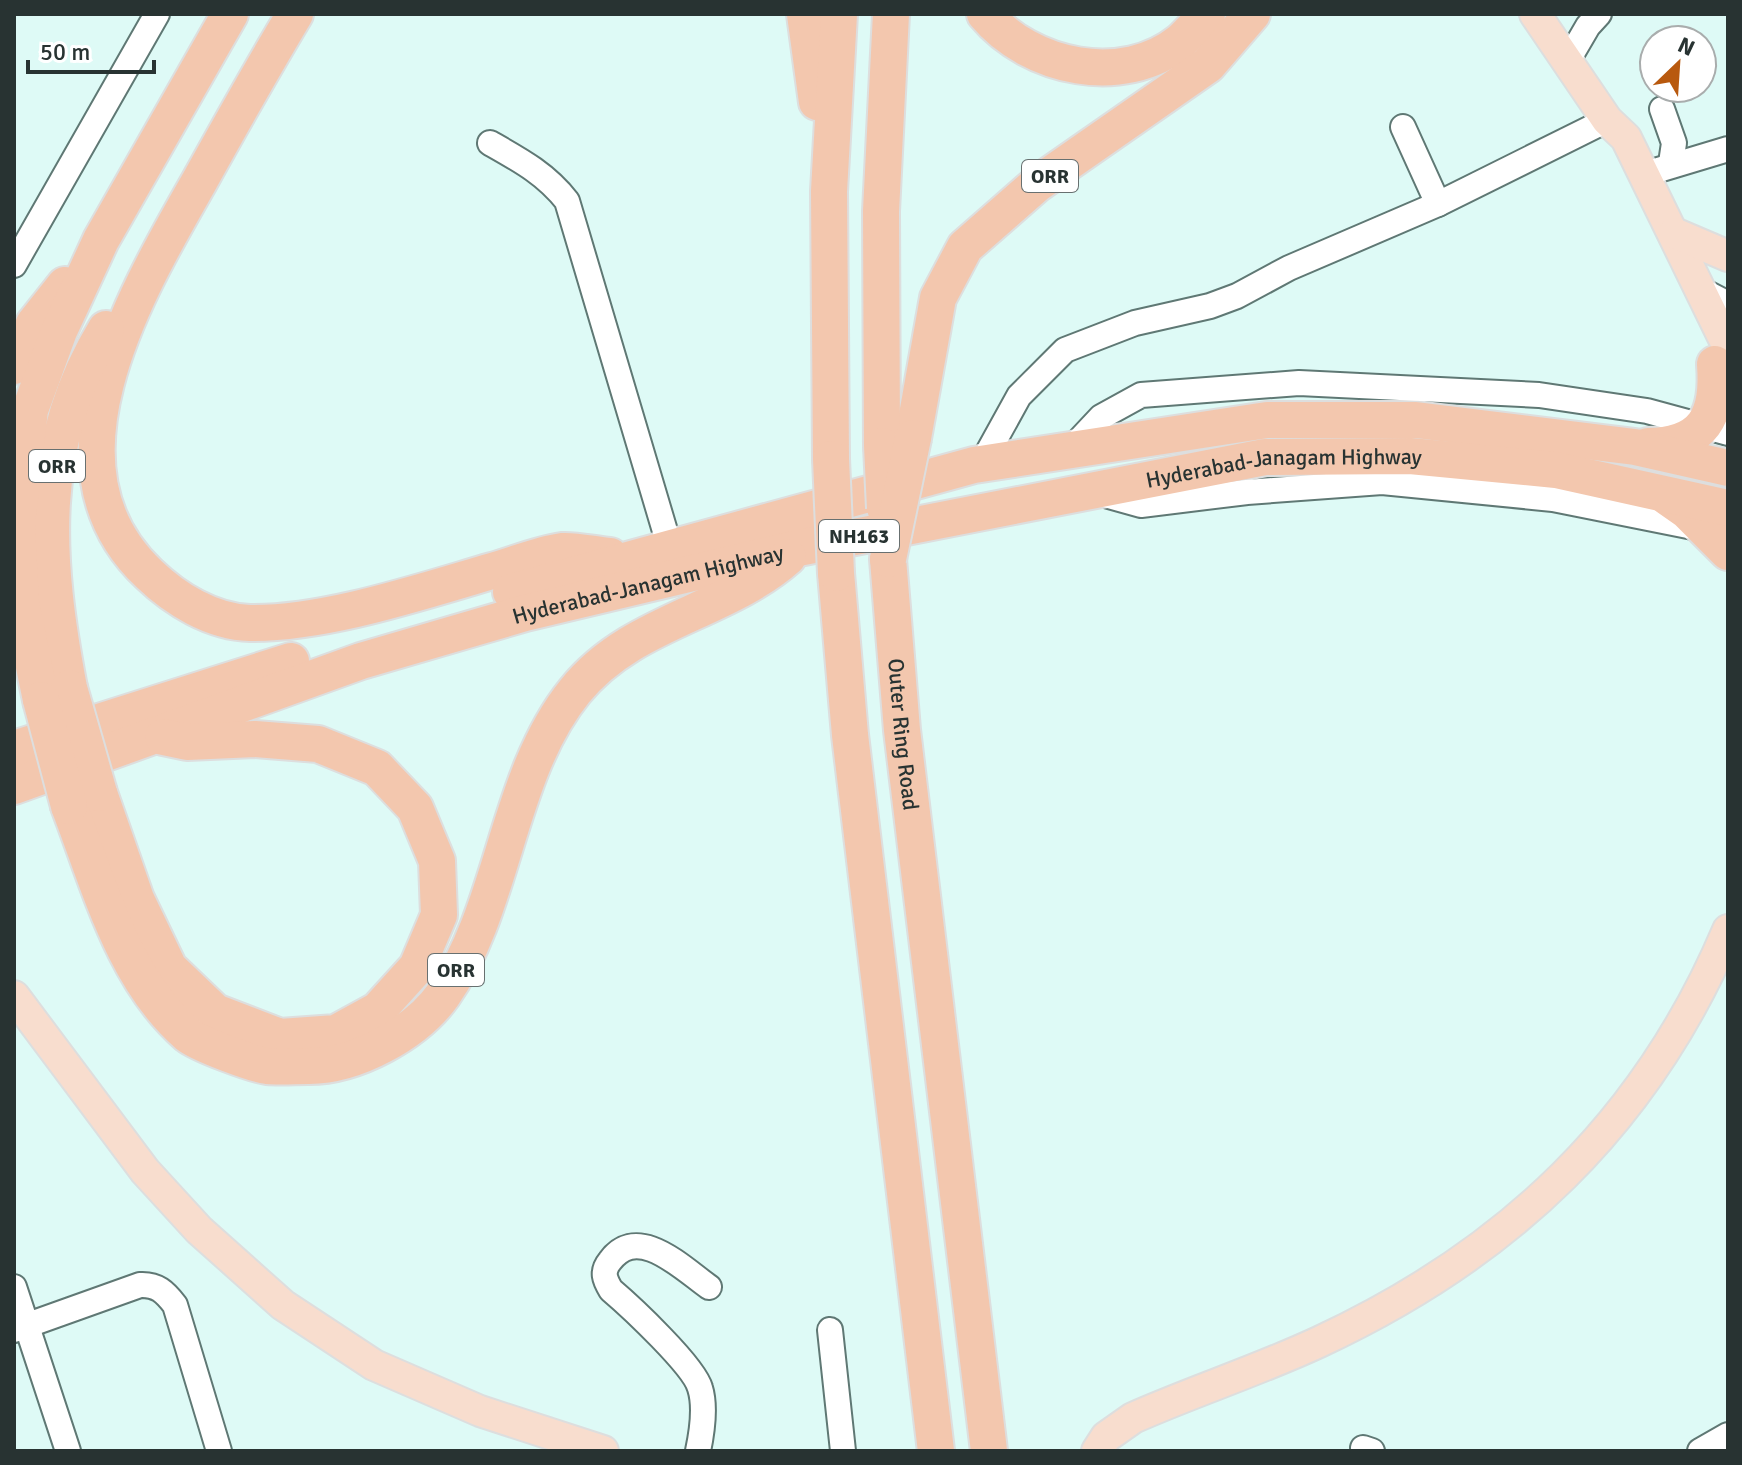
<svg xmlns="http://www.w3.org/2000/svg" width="1742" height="1465" viewBox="0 0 1742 1465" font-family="Signika,sans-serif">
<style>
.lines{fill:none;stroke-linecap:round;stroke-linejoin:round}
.minor-casing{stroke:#5f7874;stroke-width:28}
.major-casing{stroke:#dddede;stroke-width:34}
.highway-casing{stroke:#dddede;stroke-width:40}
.minor{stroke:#fff;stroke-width:24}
.major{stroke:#f8ddce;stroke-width:30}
.highway{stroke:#f3c7ae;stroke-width:36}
.highway-bridge-casing{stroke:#dddede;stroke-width:40;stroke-linecap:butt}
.highway-bridge{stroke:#f3c7ae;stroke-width:36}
.labels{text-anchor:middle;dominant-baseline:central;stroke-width:8;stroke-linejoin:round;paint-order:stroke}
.shield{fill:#fff;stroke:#687070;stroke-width:2}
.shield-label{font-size:20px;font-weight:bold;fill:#283332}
.street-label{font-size:22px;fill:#283332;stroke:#fff}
</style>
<rect width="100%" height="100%" fill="#defaf6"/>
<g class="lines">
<defs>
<g id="minor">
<polyline points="1567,62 1588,26 1599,14"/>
<polyline points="1662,109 1674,143 1671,163"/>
<polyline points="1403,127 1438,204 1607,120"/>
<path d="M490,143C520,160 546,174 567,201L670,548"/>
<polyline points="1645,174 1728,149"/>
<polyline points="14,265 157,14"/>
<polyline points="1701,290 1728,304"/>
<polyline points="1070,450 1101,417 1141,395 1299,383 1539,395 1647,411 1728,433"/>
<polyline points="982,463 1019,396 1065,350 1135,323 1210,306 1237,296 1289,268 1438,204"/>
<polyline points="1098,493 1141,505 1247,492 1382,482 1553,499 1703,529"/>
<polyline points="14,1287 68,1451"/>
<path d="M14,1330L140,1285C157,1284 165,1292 175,1305L219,1451"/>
<polyline points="830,1330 843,1451"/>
<polyline points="1363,1448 1372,1451"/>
<path d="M698,1451C702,1432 706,1407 700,1388C694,1366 631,1307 611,1290C605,1280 601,1272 610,1261C638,1223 682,1268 709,1287"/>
<polyline points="1700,1451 1728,1435"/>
</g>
<g id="major">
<polyline points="1535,14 1607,120 1626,138 1728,347"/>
<polyline points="1674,233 1728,256"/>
<polyline points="14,996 145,1171 199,1230 283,1305 374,1365 480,1411 603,1451"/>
<path d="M1097,1451L1106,1437L1133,1418C1194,1391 1259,1370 1319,1342C1508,1254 1646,1124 1728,930"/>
</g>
<g id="highway">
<path d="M295,14C262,69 230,126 199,182C137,291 33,465 149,574C175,599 212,622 250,623C325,624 420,592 492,571C514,565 539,554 562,551C577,550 595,555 610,556"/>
<polyline points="805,14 817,102"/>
<path d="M985,14C1030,68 1123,88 1181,41C1190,33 1198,23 1207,14"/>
<polyline points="14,366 34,324 65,285"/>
<polyline points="913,438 938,298 965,247 1037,184 1208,65 1252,14"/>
<polyline points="882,446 881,211 891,14"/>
<path d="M1648,446C1704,445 1719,416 1715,364"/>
<polyline points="831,459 829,191 839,14"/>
<polyline points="1667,497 1687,511 1728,552"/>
<path id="s1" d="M888,559L902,730L989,1451"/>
<polyline points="836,573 850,735 936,1451"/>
<polyline points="511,592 974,465 1267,420 1416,420 1635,447 1728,468"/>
<path d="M69,688C45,561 35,444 106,329"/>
<polyline points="41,700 21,603 17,524 30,410 59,331 101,240 230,14"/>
<polyline points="14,749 291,661"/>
<path id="s2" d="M14,786L361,661L525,613L798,548L1265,457L1410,456L1556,470L1728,508"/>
<polyline points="99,793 136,899 169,968 215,1012 280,1037 336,1033 378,1010 417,967 439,915 437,861 415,808 377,768 318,744 255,739 187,742 163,737"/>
<path d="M69,806C99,884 123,979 188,1035C199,1044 253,1064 267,1066C280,1067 295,1066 309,1066C356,1066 416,1033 443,995C505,907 506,776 575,691C631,621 725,613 788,557"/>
</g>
</defs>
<!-- minor casing -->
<use href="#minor" class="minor-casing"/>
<!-- major casing -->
<use href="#major" class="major-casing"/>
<!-- highway casing -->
<use href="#highway" class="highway-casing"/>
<!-- minor -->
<use href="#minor" class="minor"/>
<!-- major -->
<use href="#major" class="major"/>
<!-- highway -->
<use href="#highway" class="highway"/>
<defs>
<g id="highway-bridge">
<polyline points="882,446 885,508"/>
<polyline points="831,459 836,573"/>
<polyline points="888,559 913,438"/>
<polyline points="69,688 99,793"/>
<polyline points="41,700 69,806"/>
</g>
</defs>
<!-- highway-bridge casing -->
<use href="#highway-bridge" class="highway-bridge-casing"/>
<!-- highway-bridge -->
<use href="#highway-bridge" class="highway-bridge"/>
</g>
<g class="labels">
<!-- shield labels -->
<g class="shield">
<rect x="1022" y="160" width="56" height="32" rx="6"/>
<rect x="29" y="450" width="56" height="32" rx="6"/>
<rect x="819" y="520" width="80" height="32" rx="6"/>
<rect x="428" y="954" width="56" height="32" rx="6"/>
</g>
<g class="shield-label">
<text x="1050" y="176">ORR</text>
<text x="57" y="466">ORR</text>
<text x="859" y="536">NH163</text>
<text x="456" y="970">ORR</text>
</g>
<!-- street labels -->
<g class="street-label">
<text stroke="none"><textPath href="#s2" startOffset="1314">Hyderabad-Janagam Highway</textPath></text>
<text stroke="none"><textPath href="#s2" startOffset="666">Hyderabad-Janagam Highway</textPath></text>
<text stroke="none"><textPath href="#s1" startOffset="176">Outer Ring Road</textPath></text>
</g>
</g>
<!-- border -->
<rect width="1742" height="1465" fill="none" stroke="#283332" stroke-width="32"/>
<!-- north arrow -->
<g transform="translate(1678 64) rotate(25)"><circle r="38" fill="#ffffff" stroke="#a9adad" stroke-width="2"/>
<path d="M0-6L14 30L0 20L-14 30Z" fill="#b8590e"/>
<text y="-12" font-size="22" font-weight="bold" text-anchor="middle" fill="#283332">N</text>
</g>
<!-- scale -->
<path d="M28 60v12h126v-12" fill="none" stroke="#283332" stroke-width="4"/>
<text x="40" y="60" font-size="24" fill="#283332" stroke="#ffffff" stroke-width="6" paint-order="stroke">50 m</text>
</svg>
